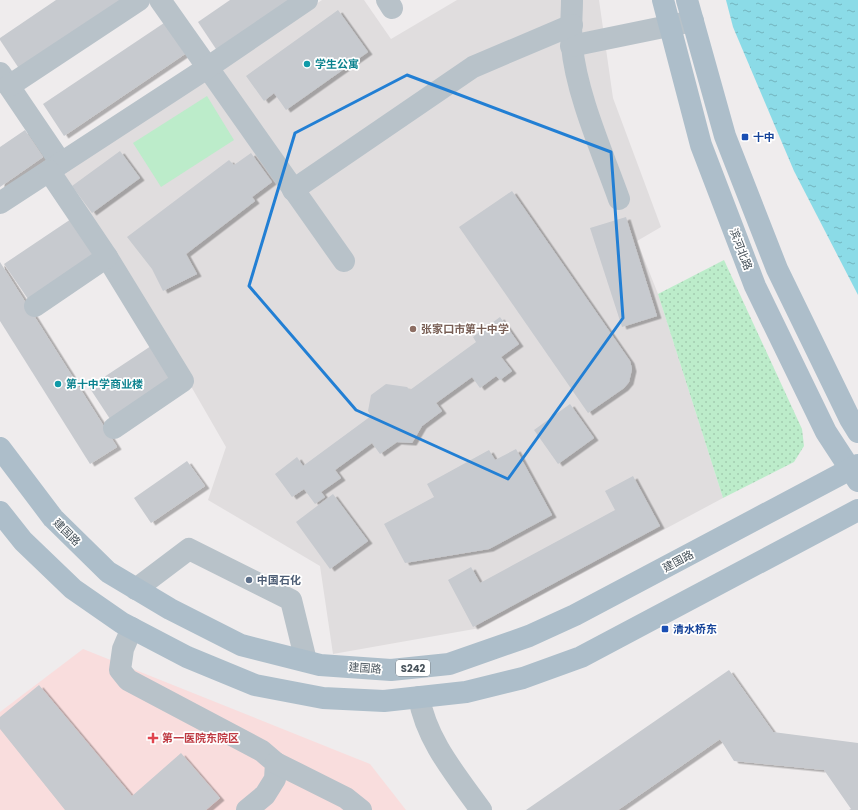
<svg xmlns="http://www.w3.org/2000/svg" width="858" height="810" viewBox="0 0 858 810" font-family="Poppins,'Noto Sans SC',sans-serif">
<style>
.education{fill:#e0ddde}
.medical{fill:#f9dddd}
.park{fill:url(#park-dots)}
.pitch{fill:#bcecca}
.water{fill:url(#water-ripples)}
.building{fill:#c7cacf;filter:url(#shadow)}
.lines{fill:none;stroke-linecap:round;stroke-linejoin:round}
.minor{stroke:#b8c2c9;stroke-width:22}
.major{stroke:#adbeca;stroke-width:22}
.marked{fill:none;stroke:#227fd4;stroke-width:3;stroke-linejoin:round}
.culture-dot{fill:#0f9aa8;stroke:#fff;stroke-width:1.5}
.transit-dot{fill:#1a4fb4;stroke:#fff;stroke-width:1.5}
.education-dot{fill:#8d6e63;stroke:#fff;stroke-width:1.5}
.service-dot{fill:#5c6f8a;stroke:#fff;stroke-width:1.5}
.health-dot{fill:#e0444e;stroke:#fff;stroke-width:1.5}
.labels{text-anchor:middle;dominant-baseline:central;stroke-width:3.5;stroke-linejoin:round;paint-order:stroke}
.shield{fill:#fff;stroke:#7e858b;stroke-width:1}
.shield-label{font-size:10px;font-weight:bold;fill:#465159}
.culture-label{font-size:11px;font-weight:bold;fill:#0d838f;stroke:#fff;text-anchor:start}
.transit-label{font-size:11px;font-weight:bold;fill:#164399;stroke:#fff;text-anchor:start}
.street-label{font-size:11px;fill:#465159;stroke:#fff}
.education-label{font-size:11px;font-weight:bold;fill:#785e54;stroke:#fff;text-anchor:start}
.service-label{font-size:11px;font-weight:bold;fill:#4e5e75;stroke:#fff;text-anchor:start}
.health-label{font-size:11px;font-weight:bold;fill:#be3a42;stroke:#fff;text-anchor:start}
</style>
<defs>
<pattern id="park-dots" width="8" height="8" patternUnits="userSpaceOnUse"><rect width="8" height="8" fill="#bcecca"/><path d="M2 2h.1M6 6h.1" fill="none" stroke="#a3ccb0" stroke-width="1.8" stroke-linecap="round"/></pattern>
<pattern id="water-ripples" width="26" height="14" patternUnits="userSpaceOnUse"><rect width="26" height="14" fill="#8bdbe7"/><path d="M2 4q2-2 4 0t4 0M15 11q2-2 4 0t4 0" fill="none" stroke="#73b4be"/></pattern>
<filter id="shadow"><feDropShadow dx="4.5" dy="2.5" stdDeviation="0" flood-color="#0004"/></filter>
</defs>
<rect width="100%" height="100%" fill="#efeced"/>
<!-- education -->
<polygon class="education" points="322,0 364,0 391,39 457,0 599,0 613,98 661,227 637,241 658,294 723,498 480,628 333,654 320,566 208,500 226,447 120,263 61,175"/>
<!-- medical -->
<polygon class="medical" points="83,649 370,764 406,810 0,810 0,712"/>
<!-- park -->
<polygon class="park" points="724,260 802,429 804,446 794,462 723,498 658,294"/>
<!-- pitch -->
<polygon class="pitch" points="207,96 234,140 161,187 133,143"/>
<!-- water -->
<polygon class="water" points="726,0 858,0 858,295 794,171 733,27"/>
<!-- building -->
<g class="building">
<polygon points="56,0 123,0 20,70 0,40 0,38"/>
<polygon points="230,0 294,0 218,52 198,22"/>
<polygon points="338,10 368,52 286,110 274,93 264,101 246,76"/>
<polygon points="164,23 185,54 64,136 43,104"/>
<polygon points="25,130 43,157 0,187 0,147"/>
<polygon points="120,151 140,178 92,213 72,186"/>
<polygon points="251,153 272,182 252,197 255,201 186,254 197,274 163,291 152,269 127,237 229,160 234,165"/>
<polygon points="512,191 630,361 632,369 629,382 624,388 588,413 459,227"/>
<polygon points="74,217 100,255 30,302 4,264"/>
<polygon points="626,217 657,316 622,327 590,228"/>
<polygon points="0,262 117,447 90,464 0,321"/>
<polygon points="500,317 519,344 501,357 512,371 500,380 496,376 480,388 472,377 436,403 442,411 422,426 412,443 397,442 380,454 372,443 335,470 341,478 321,492 325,497 315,504 304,489 292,497 275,474 297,457 303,466 371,416 368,411 371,395 386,384 407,387 410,390 476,342 473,337"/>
<polygon points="154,344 177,379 112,422 89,387"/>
<polygon points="570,404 594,438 558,464 534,430"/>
<polygon points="516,449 552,515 489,549 405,563 384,524 434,497 427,484 489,450 495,460"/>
<polygon points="187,461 205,486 151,523 134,498"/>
<polygon points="633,476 660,526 473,627 448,580 471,567 480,583 615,510 605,491"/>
<polygon points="333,494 368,541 330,569 296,522"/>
<polygon points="729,670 773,732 858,743 858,810 849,810 851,809 824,770 734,761 720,739 618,810 526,810"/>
<polygon points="39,685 132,796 181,753 220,798 206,810 65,810 0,729 0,717"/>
</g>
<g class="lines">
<!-- minor -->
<g class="minor">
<polyline points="160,0 344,261"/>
<polyline points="387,0 392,8"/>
<path d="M572,0C572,15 570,31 572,46C576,93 603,154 619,199"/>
<polyline points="571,46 693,21"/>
<polyline points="0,73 61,163"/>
<polyline points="9,86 139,0"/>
<polyline points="293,190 473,67 572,25"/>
<polyline points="0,203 207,68 307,0"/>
<polyline points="107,257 183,381 114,428"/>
<polyline points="35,306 107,257 49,171"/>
<polyline points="136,589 189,549 291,600 306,661"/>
<polyline points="132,628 123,649 120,670 128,680 262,751 276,763 275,779 265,795 247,810"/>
<path d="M419,697C426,740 456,775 481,810"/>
<polyline points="276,763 346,798 361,810"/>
</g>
<!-- major -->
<g class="major">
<polyline points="663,0 701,145 755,286 826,432 858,481"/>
<polyline points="687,0 725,136 777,269 850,419 858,432"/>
<polyline points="0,448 53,518 108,572 170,609 241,645 320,665 391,670 449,664 529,636 575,615 858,465"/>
<polyline points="0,512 23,541 73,589 122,623 187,657 255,685 323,698 384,701 466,692 523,678 581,657 858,510"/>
</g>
</g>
<!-- marked area -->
<path class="marked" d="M407,75L611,152L623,318L508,479L356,410L249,286L295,133Z"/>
<!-- markers -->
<g class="culture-dot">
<circle cx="307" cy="64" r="4"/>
<circle cx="58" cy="384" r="4"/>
</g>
<g class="transit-dot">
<rect x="741" y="133" width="8" height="8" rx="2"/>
<rect x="661" y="625" width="8" height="8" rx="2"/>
</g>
<circle class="education-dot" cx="413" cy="329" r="4"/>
<circle class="service-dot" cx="249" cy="580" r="4"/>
<path class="health-dot" d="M151 732h4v4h4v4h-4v4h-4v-4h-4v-4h4z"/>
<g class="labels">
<!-- shield labels -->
<rect class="shield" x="396" y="660" width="34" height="16" rx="3"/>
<g class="shield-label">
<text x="413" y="668">S242</text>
</g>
<!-- culture labels -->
<g class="culture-label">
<text x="315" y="64">学生公寓</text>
<text x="66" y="384">第十中学商业楼</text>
</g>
<!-- transit labels -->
<g class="transit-label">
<text x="753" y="137">十中</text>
<text x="673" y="629">清水桥东</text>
</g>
<!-- street labels -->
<g class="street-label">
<text transform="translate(741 249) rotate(69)">滨河北路</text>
<text transform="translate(67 532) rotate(45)">建国路</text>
<text transform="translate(678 561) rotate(-28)">建国路</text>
<text transform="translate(365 668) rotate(4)">建国路</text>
</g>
<!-- education labels -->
<g class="education-label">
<text x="421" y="329">张家口市第十中学</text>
</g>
<!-- service labels -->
<g class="service-label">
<text x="257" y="580">中国石化</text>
</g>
<!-- health labels -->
<g class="health-label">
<text x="162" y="738">第一医院东院区</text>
</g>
</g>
</svg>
